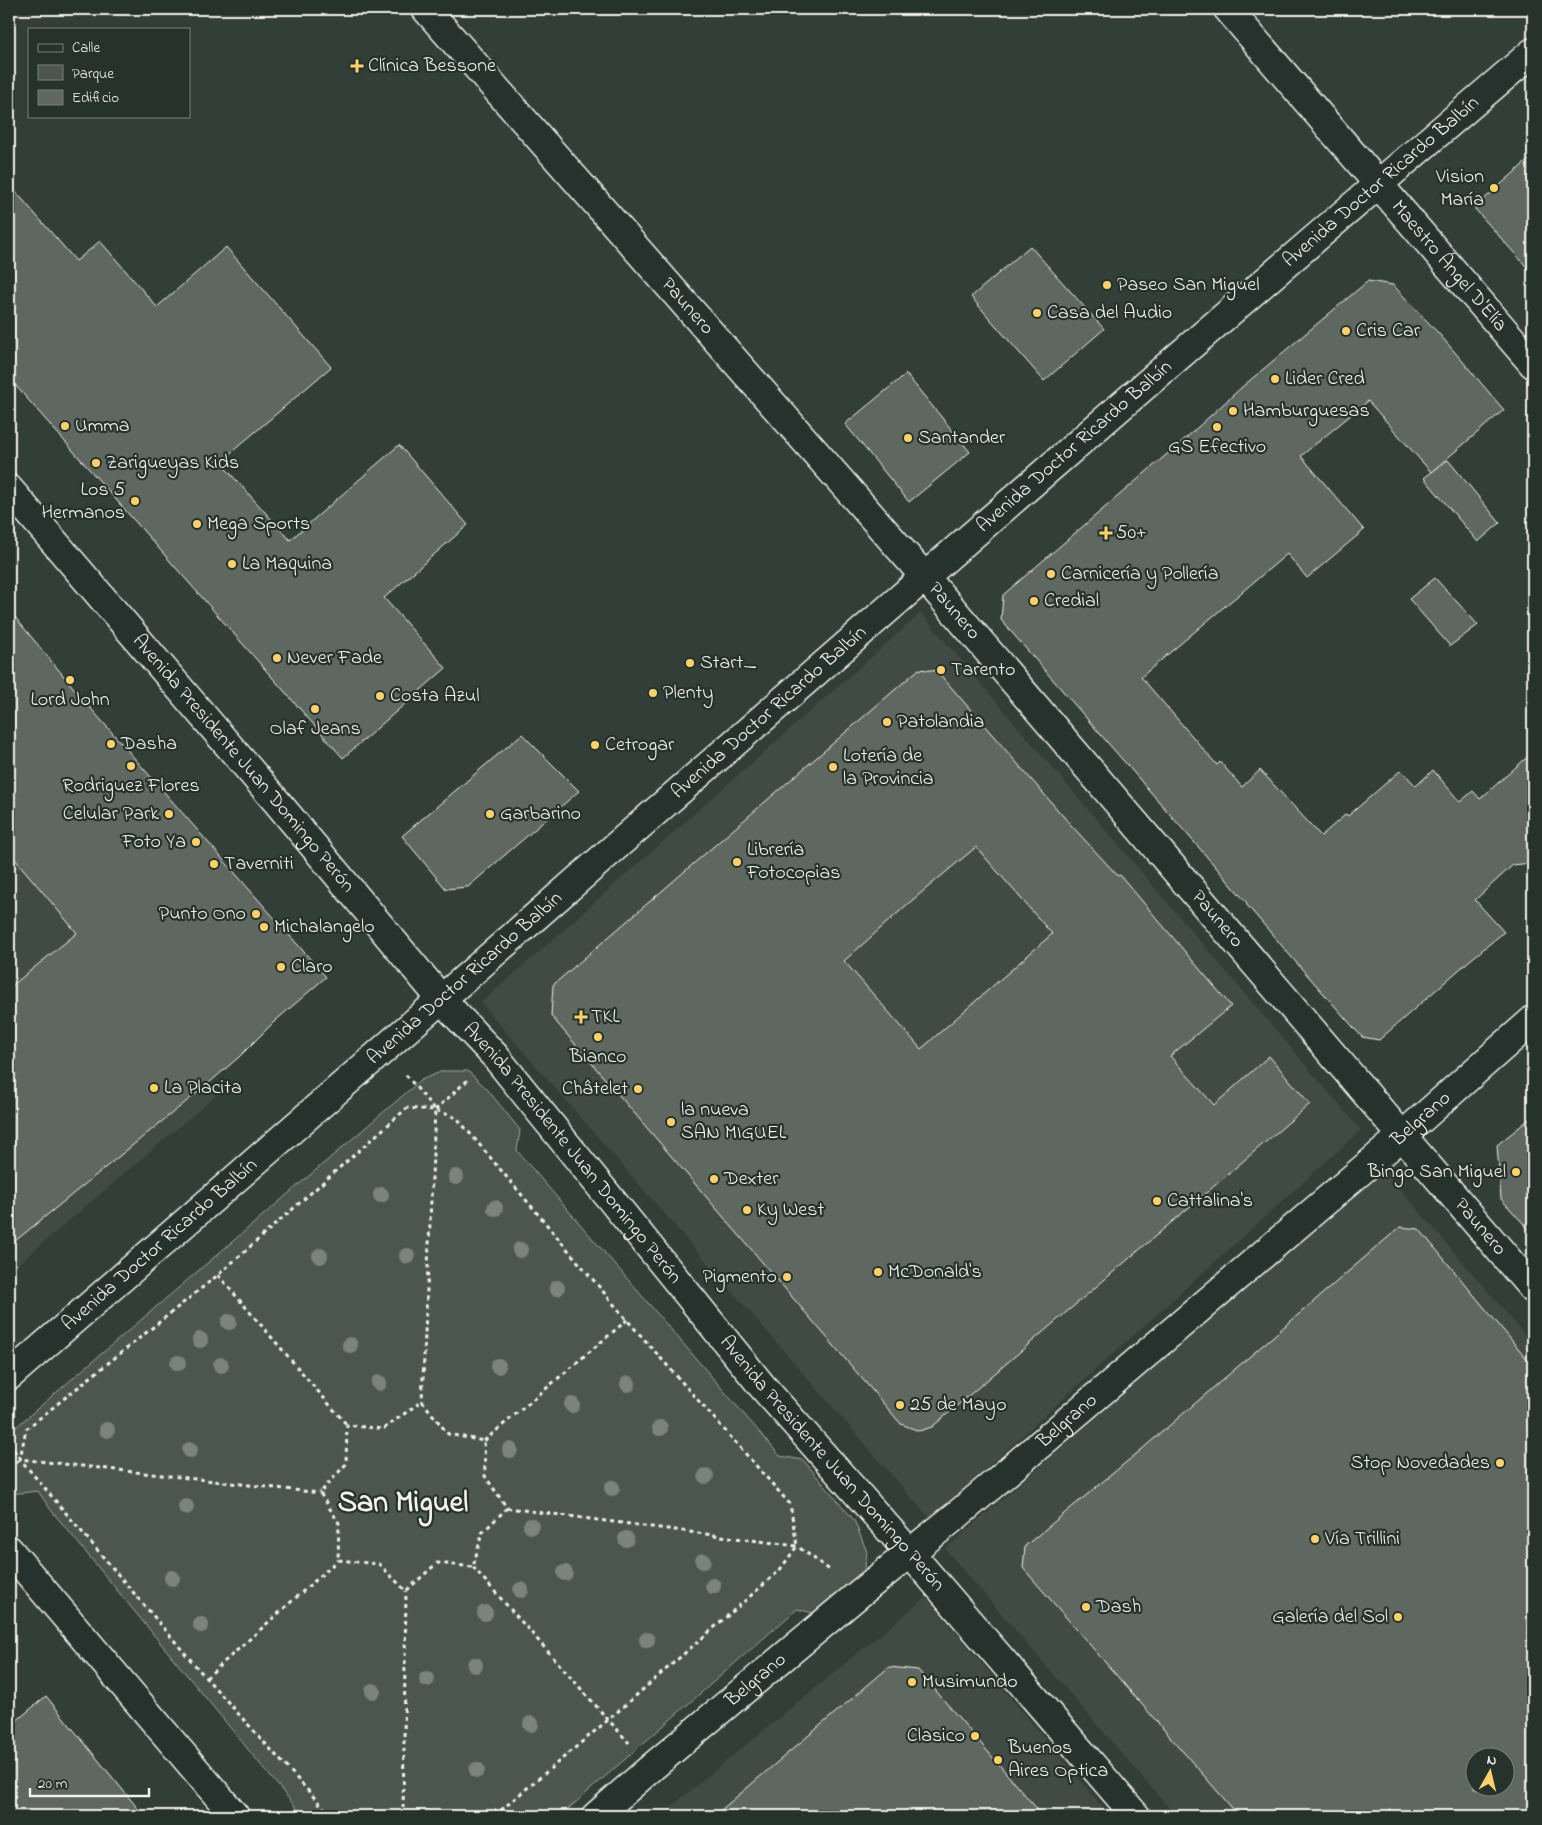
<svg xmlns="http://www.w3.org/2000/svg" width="1542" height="1825" viewBox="0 0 1542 1825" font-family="'Indie Flower',sans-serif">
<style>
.built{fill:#404b44;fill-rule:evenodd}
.green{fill:#4c564f;stroke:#a0a49c}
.building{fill:#5f6861;stroke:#f4f1e8;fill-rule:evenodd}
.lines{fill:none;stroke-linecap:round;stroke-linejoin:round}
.minor-casing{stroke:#f4f1e8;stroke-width:31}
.major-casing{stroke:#f4f1e8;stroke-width:31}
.path{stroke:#f4f1e8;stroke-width:3;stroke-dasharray:4 4;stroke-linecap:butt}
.minor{stroke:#26332d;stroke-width:28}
.major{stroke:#26332d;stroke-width:28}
.tree{fill:#7c837b}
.poi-dot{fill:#ffd166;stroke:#26332d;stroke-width:2}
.labels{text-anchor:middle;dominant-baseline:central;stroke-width:4.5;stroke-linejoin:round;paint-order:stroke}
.poi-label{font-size:20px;fill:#f4f1e8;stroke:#26332d;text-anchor:start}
.street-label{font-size:20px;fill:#f4f1e8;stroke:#26332d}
.town-label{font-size:30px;font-weight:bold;fill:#f4f1e8;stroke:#26332d}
</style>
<rect width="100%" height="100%" fill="#323e38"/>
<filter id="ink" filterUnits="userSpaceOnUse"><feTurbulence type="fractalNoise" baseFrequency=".02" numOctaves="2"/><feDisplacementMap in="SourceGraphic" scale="10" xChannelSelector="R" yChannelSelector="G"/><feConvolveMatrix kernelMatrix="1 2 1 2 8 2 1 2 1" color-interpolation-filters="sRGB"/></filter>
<g filter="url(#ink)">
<!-- built -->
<g class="built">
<polygon points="921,613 1361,1130 930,1519 481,1003"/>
<polygon points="9,852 209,1083 221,1091 9,1272"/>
<path d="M1383,1169L1533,1344V1816H1176L945,1549ZM1474,1758H1504V1788H1474Z"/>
<polygon points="926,1597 1110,1816 661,1816 686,1794"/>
</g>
<!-- green -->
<polygon class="green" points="443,1071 468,1071 487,1089 520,1130 517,1151 780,1456 803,1460 854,1520 867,1552 863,1580 825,1616 797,1609 560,1816 303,1816 51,1510 38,1491 10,1494 9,1433 421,1080"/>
<!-- building -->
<g class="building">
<polygon points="1533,156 1533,274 1474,208"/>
<polygon points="9,184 76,261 100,241 157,307 226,247 331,367 220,462 290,540 399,445 468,525 384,598 446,668 343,758 9,378"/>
<polygon points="1030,246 1104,329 1044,381 971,297"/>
<polygon points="1368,281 1393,285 1441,336 1504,410 1431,472 1368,401 1301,456 1364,530 1307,578 1287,554 1141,677 1217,765 1220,762 1242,787 1260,770 1321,836 1346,814 1348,816 1401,770 1416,786 1433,770 1460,802 1473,791 1480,799 1533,752 1533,850 1531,863 1513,865 1475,900 1504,932 1469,961 1379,1040 1362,1037 1294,960 1246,904 1247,903 1001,620 1003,595 1187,437 1242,387"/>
<polygon points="906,374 970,452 909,502 845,424"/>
<polygon points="1448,460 1500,523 1478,542 1424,478"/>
<polygon points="1435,578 1478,625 1450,646 1409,599"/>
<polygon points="9,610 87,704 326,977 274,1022 239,1057 209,1083 9,1246 9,988 77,933 9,852"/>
<path d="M919,669L937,671L1070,824L1118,876L1120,875L1231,1006L1170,1056L1214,1105L1269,1056L1310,1104L932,1427L919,1431L901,1424L551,1016L553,985ZM976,847L1052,934L921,1049L844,961L909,903Z"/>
<polygon points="522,734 579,791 468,887 446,889 402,836"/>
<polygon points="1533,1116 1533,1234 1501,1199 1497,1145"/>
<path d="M1400,1227L1419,1229L1533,1366V1816H1239L1023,1568L1025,1546L1141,1450ZM1474,1758H1504V1788H1474Z"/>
<polygon points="889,1667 918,1670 1043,1816 714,1816"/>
<polygon points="46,1696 144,1816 9,1816 9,1727"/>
</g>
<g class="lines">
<defs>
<g id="minor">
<path id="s1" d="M426,9L924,576L1533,1289"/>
<path id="s2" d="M1228,9L1533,364"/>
<path id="s3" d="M596,1816L651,1768L860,1593L957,1515L1402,1136L1533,1020"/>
</g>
<g id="major">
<path id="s4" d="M9,489L277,802L442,1000L495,1056L762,1386L910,1553L1136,1816"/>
<path id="s5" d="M9,1376C517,935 1021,488 1533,52"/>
<polyline points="9,1550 235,1816"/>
</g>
</defs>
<!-- minor casing -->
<use href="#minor" class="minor-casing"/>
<!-- major casing -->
<use href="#major" class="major-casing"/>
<!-- path -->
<g class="path">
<polyline points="406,1075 435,1110 422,1401"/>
<polyline points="435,1110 470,1078"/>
<polyline points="218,1275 347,1425"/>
<polygon points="422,1401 448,1434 484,1441 485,1476 507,1508 482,1533 473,1567 437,1563 406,1591 379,1564 338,1560 339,1523 320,1493 346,1464 347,1425 383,1429"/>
<polyline points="484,1441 627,1320"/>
<polyline points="9,1443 20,1459 320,1493"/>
<polyline points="9,1468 20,1459"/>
<polyline points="507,1508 797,1546 831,1571"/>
<polyline points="473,1567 629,1743"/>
<polyline points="206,1678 338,1560"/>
<polyline points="331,1816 206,1678 20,1459 26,1429 218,1275 407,1108 435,1110 457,1118 627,1320 790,1504 797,1546 779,1571 608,1720 494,1816"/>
<polyline points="403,1816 406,1591"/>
</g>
<!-- minor -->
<use href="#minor" class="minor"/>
<!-- major -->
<use href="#major" class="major"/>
</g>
<!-- trees -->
<g class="tree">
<circle cx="456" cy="1177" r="8"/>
<circle cx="381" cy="1195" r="8"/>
<circle cx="495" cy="1208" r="8"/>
<circle cx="520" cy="1250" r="8"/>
<circle cx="320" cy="1256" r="8"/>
<circle cx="407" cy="1256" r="8"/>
<circle cx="557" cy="1288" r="8"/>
<circle cx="229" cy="1322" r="8"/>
<circle cx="200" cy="1340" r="8"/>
<circle cx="350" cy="1345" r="8"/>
<circle cx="178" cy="1363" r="8"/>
<circle cx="221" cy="1365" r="8"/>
<circle cx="498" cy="1366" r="8"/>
<circle cx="379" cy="1383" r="8"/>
<circle cx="628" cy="1384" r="8"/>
<circle cx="572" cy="1405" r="8"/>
<circle cx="660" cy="1428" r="8"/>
<circle cx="107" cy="1430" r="8"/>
<circle cx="190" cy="1450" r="8"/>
<circle cx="510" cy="1450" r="8"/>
<circle cx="706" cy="1476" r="8"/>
<circle cx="612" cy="1488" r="8"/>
<circle cx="186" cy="1507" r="8"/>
<circle cx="531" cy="1526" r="8"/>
<circle cx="626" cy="1539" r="8"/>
<circle cx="703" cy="1561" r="8"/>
<circle cx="565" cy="1573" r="8"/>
<circle cx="172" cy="1578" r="8"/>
<circle cx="713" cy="1586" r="8"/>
<circle cx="521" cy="1590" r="8"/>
<circle cx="485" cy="1613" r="8"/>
<circle cx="201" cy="1625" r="8"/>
<circle cx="647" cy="1640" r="8"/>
<circle cx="475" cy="1665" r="8"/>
<circle cx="427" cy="1679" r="8"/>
<circle cx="373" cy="1691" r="8"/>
<circle cx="531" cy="1724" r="8"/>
<circle cx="477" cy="1770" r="8"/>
</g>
</g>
<!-- markers -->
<g class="poi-dot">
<path d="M354.5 58.5h5v5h5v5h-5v5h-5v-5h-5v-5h5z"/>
<circle cx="1494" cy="188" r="5"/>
<circle cx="1107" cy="285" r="5"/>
<circle cx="1037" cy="313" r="5"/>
<circle cx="1346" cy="331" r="5"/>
<circle cx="1275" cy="379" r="5"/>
<circle cx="1233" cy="411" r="5"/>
<circle cx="65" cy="426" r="5"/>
<circle cx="1217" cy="427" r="5"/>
<circle cx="908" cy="438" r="5"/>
<circle cx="96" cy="463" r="5"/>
<circle cx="135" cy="501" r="5"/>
<circle cx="197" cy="524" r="5"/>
<path d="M1103.5 525.5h5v5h5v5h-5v5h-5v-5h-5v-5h5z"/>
<circle cx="232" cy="564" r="5"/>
<circle cx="1051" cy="574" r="5"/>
<circle cx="1034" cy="601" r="5"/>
<circle cx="277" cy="658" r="5"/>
<circle cx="690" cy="663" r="5"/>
<circle cx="941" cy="670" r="5"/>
<circle cx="70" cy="680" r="5"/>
<circle cx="653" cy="693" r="5"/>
<circle cx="380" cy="696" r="5"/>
<circle cx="315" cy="709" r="5"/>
<circle cx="887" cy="722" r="5"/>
<circle cx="111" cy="744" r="5"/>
<circle cx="595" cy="745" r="5"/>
<circle cx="131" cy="766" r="5"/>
<circle cx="833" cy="767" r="5"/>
<circle cx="169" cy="814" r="5"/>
<circle cx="490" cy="814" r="5"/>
<circle cx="196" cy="842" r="5"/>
<circle cx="737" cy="862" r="5"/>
<circle cx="214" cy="864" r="5"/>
<circle cx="256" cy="914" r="5"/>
<circle cx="264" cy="927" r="5"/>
<circle cx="281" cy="967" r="5"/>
<path d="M578.5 1009.5h5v5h5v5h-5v5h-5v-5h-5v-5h5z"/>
<circle cx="598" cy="1037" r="5"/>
<circle cx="154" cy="1088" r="5"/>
<circle cx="638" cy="1089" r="5"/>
<circle cx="671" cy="1122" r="5"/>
<circle cx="1516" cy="1172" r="5"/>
<circle cx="714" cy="1179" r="5"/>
<circle cx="1157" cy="1201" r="5"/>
<circle cx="747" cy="1210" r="5"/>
<circle cx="878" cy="1272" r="5"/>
<circle cx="787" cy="1277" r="5"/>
<circle cx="900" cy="1405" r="5"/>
<circle cx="1500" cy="1463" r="5"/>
<circle cx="1315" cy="1539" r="5"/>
<circle cx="1086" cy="1607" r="5"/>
<circle cx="1398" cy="1617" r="5"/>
<circle cx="912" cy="1682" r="5"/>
<circle cx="975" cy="1736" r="5"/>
<circle cx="998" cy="1760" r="5"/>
</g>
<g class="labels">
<!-- poi labels -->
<g class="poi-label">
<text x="368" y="66">Clínica Bessone</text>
<text x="1484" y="177" text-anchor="end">Vision<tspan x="1484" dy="23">María</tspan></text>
<text x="1117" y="285">Paseo San Miguel</text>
<text x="1047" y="313">Casa del Audio</text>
<text x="1356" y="331">Cris Car</text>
<text x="1285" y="379">Lider Cred</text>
<text x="1243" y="411">Hamburguesas</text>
<text x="75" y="426">Umma</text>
<text x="918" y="438">Santander</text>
<text x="1217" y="447" text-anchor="middle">GS Efectivo</text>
<text x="106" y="463">Zarigueyas Kids</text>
<text x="125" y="490" text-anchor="end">Los 5<tspan x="125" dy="23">Hermanos</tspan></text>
<text x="207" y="524">Mega Sports</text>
<text x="1116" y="533">50+</text>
<text x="242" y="564">La Maquina</text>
<text x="1061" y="574">Carnicería y Pollería</text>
<text x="1044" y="601">Credial</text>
<text x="287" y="658">Never Fade</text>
<text x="700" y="663">Start_</text>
<text x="951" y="670">Tarento</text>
<text x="663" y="693">Plenty</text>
<text x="390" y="696">Costa Azul</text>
<text x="70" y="700" text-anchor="middle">Lord John</text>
<text x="897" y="722">Patolandia</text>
<text x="315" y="729" text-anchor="middle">Olaf Jeans</text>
<text x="121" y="744">Dasha</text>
<text x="605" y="745">Cetrogar</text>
<text x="843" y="756">Lotería de<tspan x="843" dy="23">la Provincia</tspan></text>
<text x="131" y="786" text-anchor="middle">Rodriguez Flores</text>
<text x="159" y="814" text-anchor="end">Celular Park</text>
<text x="500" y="814">Garbarino</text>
<text x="186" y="842" text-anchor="end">Foto Ya</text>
<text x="747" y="850">Librería<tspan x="747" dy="23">Fotocopias</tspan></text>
<text x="224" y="864">Taverniti</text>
<text x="246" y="914" text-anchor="end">Punto Ono</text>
<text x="274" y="927">Michalangelo</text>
<text x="291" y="967">Claro</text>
<text x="591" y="1017">TKL</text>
<text x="598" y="1057" text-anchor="middle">Bianco</text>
<text x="164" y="1088">La Placita</text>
<text x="628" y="1089" text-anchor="end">Châtelet</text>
<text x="681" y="1110">la nueva<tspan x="681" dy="23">SAN MIGUEL</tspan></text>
<text x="1506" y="1172" text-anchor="end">Bingo San Miguel</text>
<text x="724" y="1179">Dexter</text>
<text x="1167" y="1201">Cattalina's</text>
<text x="757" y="1210">Ky West</text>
<text x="888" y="1272">McDonald's</text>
<text x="777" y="1277" text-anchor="end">Pigmento</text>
<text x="910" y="1405">25 de Mayo</text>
<text x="1490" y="1463" text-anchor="end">Stop Novedades</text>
<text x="1325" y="1539">Vía Trillini</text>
<text x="1096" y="1607">Dash</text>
<text x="1388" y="1617" text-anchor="end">Galería del Sol</text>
<text x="922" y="1682">Musimundo</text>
<text x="965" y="1736" text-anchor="end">Clasico</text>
<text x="1008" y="1748">Buenos<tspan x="1008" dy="23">Aires Optica</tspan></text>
</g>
<!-- street labels -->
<g class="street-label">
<text stroke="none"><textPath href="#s5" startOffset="1819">Avenida Doctor Ricardo Balbín</textPath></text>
<text stroke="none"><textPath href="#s2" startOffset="339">Maestro Ángel D'Elía</textPath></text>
<text stroke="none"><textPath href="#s1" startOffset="396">Paunero</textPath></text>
<text stroke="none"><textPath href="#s5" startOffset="1414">Avenida Doctor Ricardo Balbín</textPath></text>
<text stroke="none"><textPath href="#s1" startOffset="801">Paunero</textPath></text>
<text stroke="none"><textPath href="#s5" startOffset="1009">Avenida Doctor Ricardo Balbín</textPath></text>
<text stroke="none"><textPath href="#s4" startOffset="361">Avenida Presidente Juan Domingo Perón</textPath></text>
<text stroke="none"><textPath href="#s1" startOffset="1206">Paunero</textPath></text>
<text stroke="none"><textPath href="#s5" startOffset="605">Avenida Doctor Ricardo Balbín</textPath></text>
<text stroke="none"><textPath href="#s3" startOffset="1080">Belgrano</textPath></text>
<text stroke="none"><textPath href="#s4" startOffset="871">Avenida Presidente Juan Domingo Perón</textPath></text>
<text stroke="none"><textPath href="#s1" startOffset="1611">Paunero</textPath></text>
<text stroke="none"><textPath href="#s5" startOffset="200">Avenida Doctor Ricardo Balbín</textPath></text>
<text stroke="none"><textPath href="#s3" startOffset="615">Belgrano</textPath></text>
<text stroke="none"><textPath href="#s4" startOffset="1276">Avenida Presidente Juan Domingo Perón</textPath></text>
<text stroke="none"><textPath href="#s3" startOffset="210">Belgrano</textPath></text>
</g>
<!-- town labels -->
<g class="town-label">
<text x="403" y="1504">San Miguel</text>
</g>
</g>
<!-- margin -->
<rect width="1542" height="1825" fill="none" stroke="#26332d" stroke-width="30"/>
<rect x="15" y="15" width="1512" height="1795" fill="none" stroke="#f4f1e8" stroke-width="2" filter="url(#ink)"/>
<!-- legend -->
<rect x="28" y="28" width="162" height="90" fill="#26332d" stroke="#787f78"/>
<rect x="38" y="44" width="25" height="8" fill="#26332d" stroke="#787f78"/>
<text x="72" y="52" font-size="15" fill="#f4f1e8">Calle</text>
<rect x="38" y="65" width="25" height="15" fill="#4c564f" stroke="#787f78"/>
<text x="72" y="78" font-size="15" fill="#f4f1e8">Parque</text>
<rect x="38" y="90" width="25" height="15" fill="#5f6861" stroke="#787f78"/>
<text x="72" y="102" font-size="15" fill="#f4f1e8">Edificio</text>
<!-- north arrow -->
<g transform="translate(1490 1772) rotate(8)"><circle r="24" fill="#26332d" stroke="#787f78"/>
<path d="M0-4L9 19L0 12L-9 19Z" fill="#ffd166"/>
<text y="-8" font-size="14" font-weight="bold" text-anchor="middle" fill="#f4f1e8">N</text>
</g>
<!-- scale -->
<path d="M30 1788v8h119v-8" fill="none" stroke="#f4f1e8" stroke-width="2.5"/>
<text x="38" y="1788" font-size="15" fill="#f4f1e8" stroke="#26332d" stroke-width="4" paint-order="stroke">20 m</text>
</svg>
